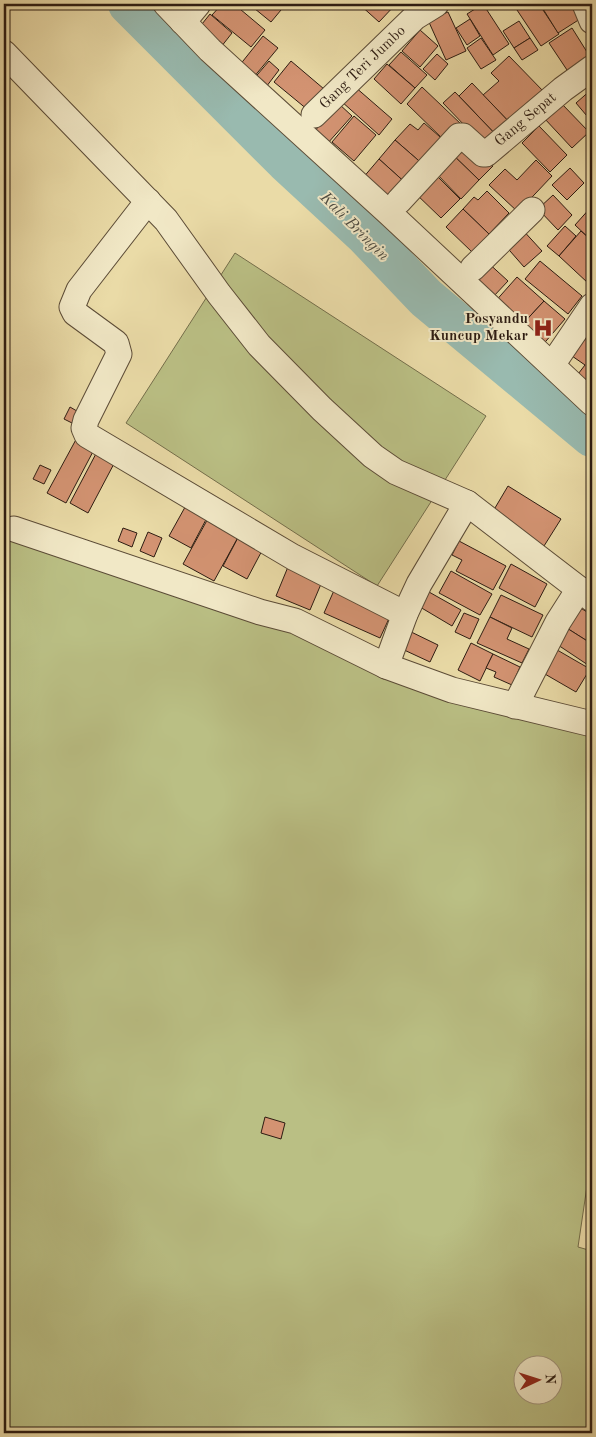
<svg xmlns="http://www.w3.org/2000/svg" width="596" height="1437" viewBox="0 0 596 1437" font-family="'Old Standard TT',serif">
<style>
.green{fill:#babf84;stroke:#746e4b;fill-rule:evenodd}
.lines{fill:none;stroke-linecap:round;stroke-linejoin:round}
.river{stroke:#99baaf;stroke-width:42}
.building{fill:#d39372;stroke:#2d1c12}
.minor-casing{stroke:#5c4c37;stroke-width:27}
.minor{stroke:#f1e8c6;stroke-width:25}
.labels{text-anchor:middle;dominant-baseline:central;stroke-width:4;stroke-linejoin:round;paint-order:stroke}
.street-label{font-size:15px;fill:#2d1c12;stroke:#f1e8c6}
.poi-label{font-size:15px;font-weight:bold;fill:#2d1c12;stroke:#f1e8c6;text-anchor:end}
.water-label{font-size:16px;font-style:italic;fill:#4d4b41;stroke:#f1e8c6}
</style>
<rect width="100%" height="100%" fill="#eadba7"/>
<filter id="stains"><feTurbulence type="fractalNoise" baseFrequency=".004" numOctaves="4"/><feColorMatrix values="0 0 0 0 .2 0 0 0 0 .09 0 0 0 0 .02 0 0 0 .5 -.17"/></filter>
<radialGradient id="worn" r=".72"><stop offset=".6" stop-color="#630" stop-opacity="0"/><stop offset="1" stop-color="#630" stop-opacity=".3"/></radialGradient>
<!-- green -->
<g class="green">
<polygon points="235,253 486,416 377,586 126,423"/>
<path d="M4,528L592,736V1152L578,1247L592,1251V1433H4ZM524,1364H554V1394H524Z"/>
</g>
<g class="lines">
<!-- river -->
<polyline class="river" points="129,4 286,161 365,234 426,298 592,436"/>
</g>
<!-- building -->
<g class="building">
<polygon points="222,4 234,4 265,30 251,47 212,15"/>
<polygon points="249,4 286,4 271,22"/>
<polygon points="359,4 396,4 379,22"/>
<polygon points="483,4 509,44 493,55 467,14"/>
<polygon points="513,4 539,4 559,34 541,46"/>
<polygon points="540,4 570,4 580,19 558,33"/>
<polygon points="448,12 466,51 446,60 428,20"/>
<polygon points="210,14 232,33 221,47 198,29"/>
<polygon points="470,19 480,36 467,45 456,28"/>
<polygon points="519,21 530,38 514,48 503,31"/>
<polygon points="572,28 592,60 571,76 549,43"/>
<polygon points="420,30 438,46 420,67 402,51"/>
<polygon points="263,36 278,48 253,78 239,66"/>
<polygon points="481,38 496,60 481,69 467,48"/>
<polygon points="530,38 538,50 522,60 514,48"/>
<polygon points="401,52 427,75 415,88 389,65"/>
<polygon points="437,54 448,64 435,80 423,69"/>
<polygon points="509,56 545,93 512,125 483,95 499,81 491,73"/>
<polygon points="269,61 279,70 263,91 252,81"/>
<polygon points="291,61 324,89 308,110 274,82"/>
<polygon points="387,64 415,88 401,104 374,79"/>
<polygon points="472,83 512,125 499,138 459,96"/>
<polygon points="354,86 392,119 379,135 341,101"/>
<polygon points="422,87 462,125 446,142 407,104"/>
<polygon points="592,89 592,122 576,103"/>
<polygon points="455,92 499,138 483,154 467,128 443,103"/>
<polygon points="338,103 352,116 327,144 314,132"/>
<polygon points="561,103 589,132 572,148 544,118"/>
<polygon points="354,116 376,135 354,161 332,142"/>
<polygon points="424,123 447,143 426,167 395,140 410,124 418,130"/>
<polygon points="539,126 567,155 550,172 522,143"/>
<polygon points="465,139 493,166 479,180 451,153"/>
<polygon points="395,140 426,167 409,186 379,159"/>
<polygon points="451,153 479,180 461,199 434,171"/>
<polygon points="379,159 409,186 392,206 362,179"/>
<polygon points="536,160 552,176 518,212 489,185 505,169 517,180"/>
<polygon points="570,168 584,183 567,200 552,185"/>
<polygon points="433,172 460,199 441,218 414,192"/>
<polygon points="487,191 509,213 489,234 463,209 474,197 478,200"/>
<polygon points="553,195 572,215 558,230 538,209"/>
<polygon points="592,195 592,206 587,201"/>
<polygon points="592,206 592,241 575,225"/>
<polygon points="463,209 489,234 472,252 446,227"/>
<polygon points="565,226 576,236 559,256 547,246"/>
<polygon points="520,227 542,251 524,267 503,243"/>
<polygon points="581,231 592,241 592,278 588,283 559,256"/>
<polygon points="485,260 508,281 493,297 470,276"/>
<polygon points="540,261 582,296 568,314 525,279"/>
<polygon points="517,277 544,301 519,328 493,304"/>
<polygon points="544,301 565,319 540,348 519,328"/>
<polygon points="592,330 592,392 575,378 585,365 572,356"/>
<polygon points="70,407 82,414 76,425 64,419"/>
<polygon points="79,434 97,444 66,503 47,493"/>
<polygon points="99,448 117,458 88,513 70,503"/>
<polygon points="40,465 51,470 44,484 33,479"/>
<polygon points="508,486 561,519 544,546 492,513"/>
<polygon points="189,500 210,512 191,548 169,536"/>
<polygon points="211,513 242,530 214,581 183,564"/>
<polygon points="123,528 137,533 132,547 118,541"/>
<polygon points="148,532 162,538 154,557 140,551"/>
<polygon points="241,532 265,545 247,579 223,566"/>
<polygon points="459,541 506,566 493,590 456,571 462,560 452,555"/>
<polygon points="290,562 324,577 310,610 276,596"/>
<polygon points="511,564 547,584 535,607 499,588"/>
<polygon points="451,571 492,594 480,615 439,593"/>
<polygon points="592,573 592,590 584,584"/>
<polygon points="336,586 392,612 380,638 324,613"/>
<polygon points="429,592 461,610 452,626 420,607"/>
<polygon points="501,595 543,615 532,637 490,617"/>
<polygon points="574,604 592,615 592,644 562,625"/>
<polygon points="464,613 479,619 470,639 455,632"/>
<polygon points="490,617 512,628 507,639 529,649 522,663 477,643"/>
<polygon points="562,625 592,644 591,667 552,641"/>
<polygon points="403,628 438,645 430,662 402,649"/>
<polygon points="471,643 493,654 480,681 458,670"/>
<polygon points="552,647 590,669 576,692 538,670"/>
<polygon points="493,654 520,667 512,685 494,677 496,672 486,668"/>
<polygon points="592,679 592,690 587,687"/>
<polygon points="265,1117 285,1123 281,1139 261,1133"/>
</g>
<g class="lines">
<defs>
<g id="minor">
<polyline points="166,4 210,50 389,213 592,403"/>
<polyline points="585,4 592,21"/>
<polyline points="183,22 198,4"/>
<polyline points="4,53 166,220 219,294 259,345 322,409 373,456 396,472 467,503 592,599"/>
<polyline points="314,115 415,17 436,4"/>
<polyline points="148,201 79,290 72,307 75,313 116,343 119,354 86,420 84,428 87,435 293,557 405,614"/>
<polyline points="399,201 459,136 463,136 483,154 486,154 563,89 592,68"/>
<polyline points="473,268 532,210"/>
<polyline points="552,365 592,306"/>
<polyline points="14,529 260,612 295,621 386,666 452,690 592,724"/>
<polyline points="386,666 405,614 419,584 467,503"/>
<polyline points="515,706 558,622 579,589"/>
</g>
</defs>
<!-- minor casing -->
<use href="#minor" class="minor-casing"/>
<!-- minor -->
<use href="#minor" class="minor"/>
</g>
<!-- icons -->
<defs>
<symbol id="hospital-bare" viewBox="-9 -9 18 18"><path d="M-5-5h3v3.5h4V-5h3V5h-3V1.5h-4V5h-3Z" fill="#8f2418" stroke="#f1e8c6" stroke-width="2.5" paint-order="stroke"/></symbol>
</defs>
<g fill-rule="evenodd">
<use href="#hospital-bare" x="529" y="314" width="28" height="28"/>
</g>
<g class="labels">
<!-- street labels -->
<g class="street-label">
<text transform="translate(363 68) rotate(-44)">Gang Teri Jumbo</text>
<text transform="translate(526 120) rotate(-40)">Gang Sepat</text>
</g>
<!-- poi labels -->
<g class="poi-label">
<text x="528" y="319">Posyandu<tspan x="528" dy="17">Kuncup Mekar</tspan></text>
</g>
<!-- water labels -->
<g class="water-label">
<text transform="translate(354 227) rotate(45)">Kali Bringin</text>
</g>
</g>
<!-- margin -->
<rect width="596" height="1437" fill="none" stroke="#eadba7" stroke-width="20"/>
<rect x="5" y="5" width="586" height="1427" fill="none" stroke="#2d1c12" stroke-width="2.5"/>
<rect x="10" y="10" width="576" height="1417" fill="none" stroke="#2d1c12"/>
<!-- north arrow -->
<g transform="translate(538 1380) rotate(86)"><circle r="24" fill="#f1e8c6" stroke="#a3967e"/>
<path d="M0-4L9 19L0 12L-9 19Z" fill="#8f2418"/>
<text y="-8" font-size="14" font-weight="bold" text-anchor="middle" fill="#2d1c12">N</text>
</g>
<rect width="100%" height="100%" filter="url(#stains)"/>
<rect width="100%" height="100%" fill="url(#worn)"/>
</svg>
